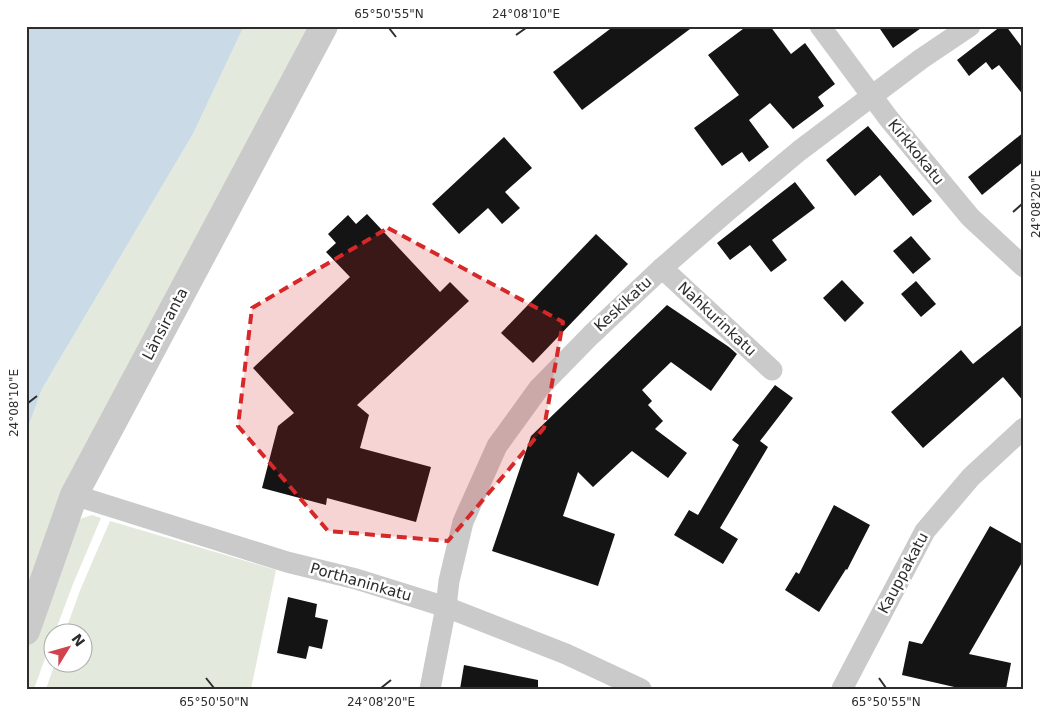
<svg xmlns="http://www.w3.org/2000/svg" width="1050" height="715" viewBox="0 0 1050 715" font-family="'DejaVu Sans',sans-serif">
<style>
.green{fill:#e3e9dc}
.water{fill:#cadbe7}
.building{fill:#141414}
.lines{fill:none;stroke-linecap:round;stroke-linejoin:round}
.minor{stroke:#cacaca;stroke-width:21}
.tertiary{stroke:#cacaca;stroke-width:28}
.marked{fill:#d62828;fill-opacity:0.2;stroke:#d62828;stroke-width:4;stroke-dasharray:10 6;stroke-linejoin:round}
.ticks{fill:none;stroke:#2d2d2d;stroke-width:2}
.labels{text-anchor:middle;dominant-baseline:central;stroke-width:5;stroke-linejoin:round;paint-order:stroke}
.street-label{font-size:15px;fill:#2d2d2d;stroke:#fff}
.neatline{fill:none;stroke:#2d2d2d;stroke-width:2}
.ticks-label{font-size:12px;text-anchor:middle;fill:#2d2d2d}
</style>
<rect width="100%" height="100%" fill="#fff"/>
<!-- green -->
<g class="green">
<polygon points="244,26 316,26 26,609 26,433 42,389 193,134"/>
<path d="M92,515L101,518L73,584L55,632H52V639L34,689H26V653L68,532C75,521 80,518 92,515Z"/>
<polygon points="110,521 276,570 251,689 46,689 55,663 82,662 82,632 65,632 81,588"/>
</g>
<!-- water -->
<polygon class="water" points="26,26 244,26 193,134 42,389 26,433"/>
<!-- building -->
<g class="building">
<polygon points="614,26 694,26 582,110 553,72"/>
<polygon points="747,26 770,26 791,54 805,43 835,84 818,97 824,106 793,129 770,103 749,120 769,147 749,162 742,152 722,166 694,128 739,95 708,55"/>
<polygon points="878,26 924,26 893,48"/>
<polygon points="1001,26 1006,26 1024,50 1024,96 999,65 992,70 986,62 969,76 957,60"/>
<polygon points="868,126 932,201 913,216 880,175 855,196 826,160"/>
<polygon points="1024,132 1024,161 982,195 968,177"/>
<polygon points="504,137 532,168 505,192 520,208 502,224 488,208 459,234 432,204"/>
<polygon points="795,182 815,208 772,240 787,260 771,272 750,245 730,260 717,243"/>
<polygon points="367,214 440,292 450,282 469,301 357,405 369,415 360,448 431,467 416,522 327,498 326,505 262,488 278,426 294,413 253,368 350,277 326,252 336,243 328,234 348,215 356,224"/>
<polygon points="596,234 628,264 533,363 501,333"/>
<polygon points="911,236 931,259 913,274 893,251"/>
<polygon points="842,280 864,303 845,322 823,298"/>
<polygon points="916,281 936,304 921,317 901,294"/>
<polygon points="667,305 729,347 737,354 711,391 671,362 642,390 652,401 648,405 663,421 655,429 687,453 668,478 632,451 593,487 578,472 563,516 615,534 598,586 492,551 531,436"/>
<polygon points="1024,323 1024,402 1003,377 923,448 891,412 961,350 973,364"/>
<polygon points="775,385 793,398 760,441 768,447 720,528 738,539 723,564 674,535 689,510 698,515 739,445 732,440"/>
<polygon points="834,505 870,525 847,570 846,569 819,612 785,590 796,572 799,574"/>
<polygon points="990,526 1024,545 1024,559 969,654 1011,663 1006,689 963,689 902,675 909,641 922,644"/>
<polygon points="288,597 317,604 315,617 328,620 322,649 309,646 306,659 277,653"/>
<polygon points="464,665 538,680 538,689 460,689"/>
</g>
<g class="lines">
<!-- minor -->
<g class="minor">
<polyline points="820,26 889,119 970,217 1024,267"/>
<polyline points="662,268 772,370"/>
<polyline points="74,495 287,562 356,579 446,607 566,654 641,689"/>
<polyline points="430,689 446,607 449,581 463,522 497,446 539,388 591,335 662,268 725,213 799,151 921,59 970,26"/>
<polyline points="842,689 925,531 971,477 1024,428"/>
</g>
<!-- tertiary -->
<polyline class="tertiary" points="26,631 74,495 324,26"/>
</g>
<!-- marked area -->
<path class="marked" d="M388,228L563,322L544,428L448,541L328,531L238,426L252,308Z"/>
<!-- ticks -->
<path class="ticks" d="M389,28L396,37M516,35L526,28M1013,212L1022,204M28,403L37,396M206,678L214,688M879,678L886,688M381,688L391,680"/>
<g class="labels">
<!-- street labels -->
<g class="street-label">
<text transform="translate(916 152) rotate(51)">Kirkkokatu</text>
<text transform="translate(623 304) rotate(-43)">Keskikatu</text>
<text transform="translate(717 319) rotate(43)">Nahkurinkatu</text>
<text transform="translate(165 324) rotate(-62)">Länsiranta</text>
<text transform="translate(903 573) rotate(-62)">Kauppakatu</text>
<text transform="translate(361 582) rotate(16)">Porthaninkatu</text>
</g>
</g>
<!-- border -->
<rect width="1050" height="715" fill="none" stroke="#ffffff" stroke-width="55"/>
<!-- north arrow -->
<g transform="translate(68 648) rotate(53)"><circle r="24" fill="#ffffff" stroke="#ababab"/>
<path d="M0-4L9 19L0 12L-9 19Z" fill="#d1424c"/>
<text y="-8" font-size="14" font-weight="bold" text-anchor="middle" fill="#2d2d2d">N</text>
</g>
<rect x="28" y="28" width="994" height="660" class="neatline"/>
<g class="ticks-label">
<text x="389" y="18">65°50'55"N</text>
<text x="526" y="18">24°08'10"E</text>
<text transform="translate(1036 204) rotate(-90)" y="4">24°08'20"E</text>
<text transform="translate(14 403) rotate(-90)" y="4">24°08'10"E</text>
<text x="214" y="706">65°50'50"N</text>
<text x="381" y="706">24°08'20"E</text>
<text x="886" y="706">65°50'55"N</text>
</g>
</svg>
